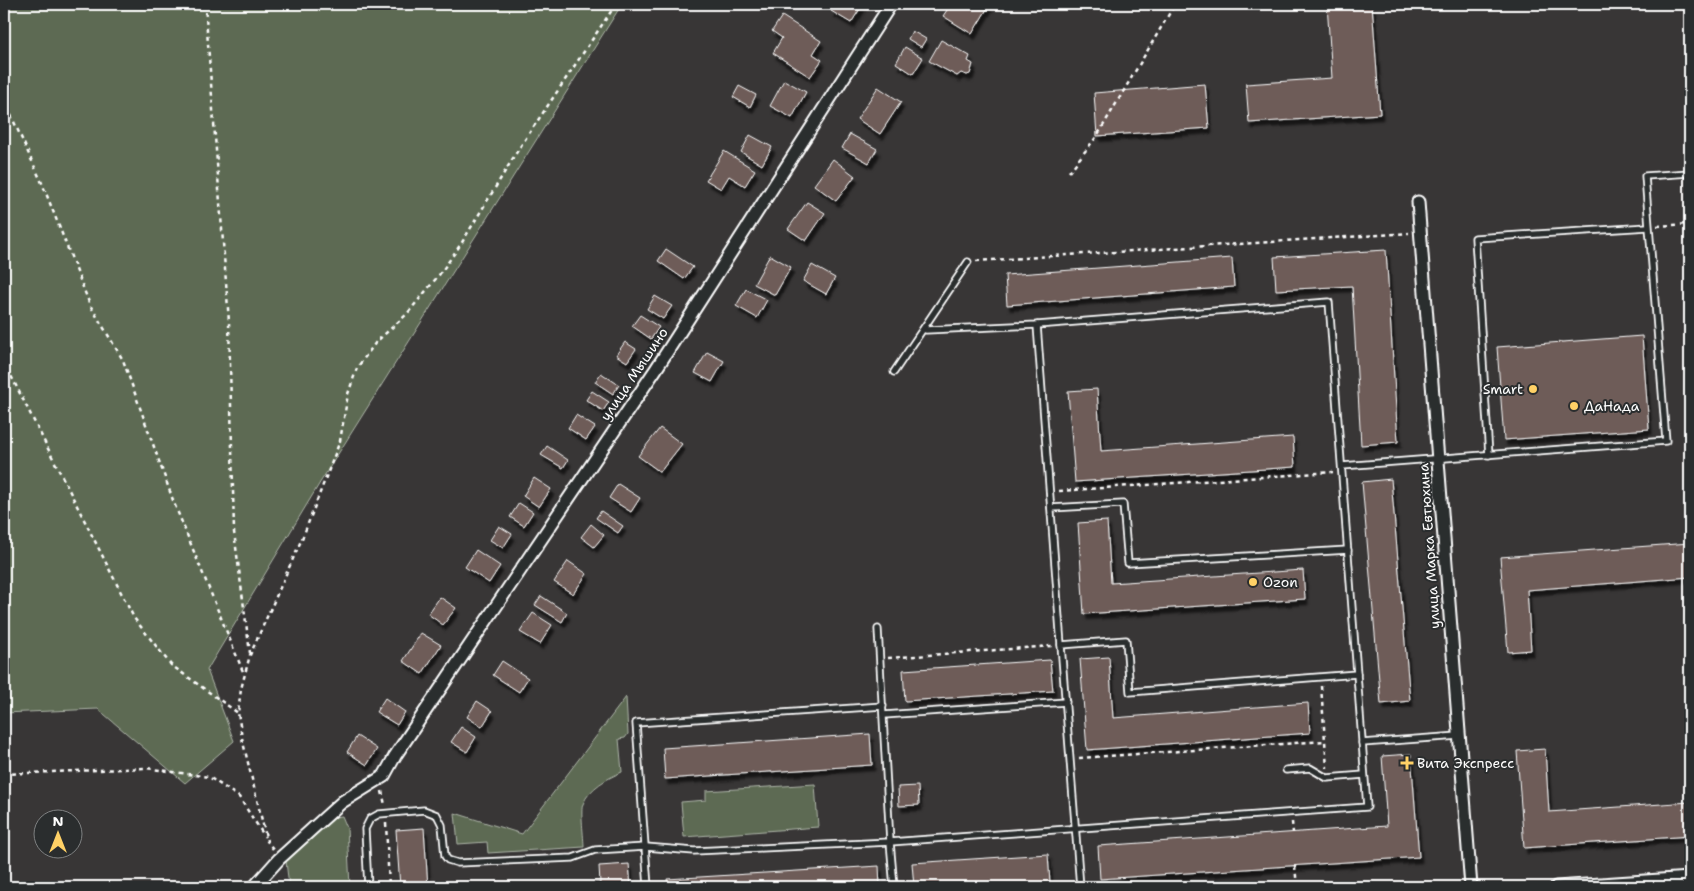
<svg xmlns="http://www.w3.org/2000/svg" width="1694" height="891" viewBox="0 0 1694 891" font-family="'Shantell Sans',sans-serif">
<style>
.green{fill:#5d6b53;stroke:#aeb5a9}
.building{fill:#6e5c58;stroke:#fff;filter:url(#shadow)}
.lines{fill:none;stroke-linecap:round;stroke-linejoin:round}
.service-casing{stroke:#fff;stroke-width:9}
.minor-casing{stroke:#fff;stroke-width:15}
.path{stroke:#fff;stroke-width:2.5;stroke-dasharray:4 4;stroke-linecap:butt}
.service{stroke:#2a2d2e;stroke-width:5.5}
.minor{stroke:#2a2d2e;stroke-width:11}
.poi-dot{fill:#ffd166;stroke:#2a2d2e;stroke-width:2}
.labels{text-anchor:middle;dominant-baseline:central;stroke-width:4;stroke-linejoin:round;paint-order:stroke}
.street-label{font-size:14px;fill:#fff;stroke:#2a2d2e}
.poi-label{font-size:14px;fill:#fff;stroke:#2a2d2e;text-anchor:start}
</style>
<defs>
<filter id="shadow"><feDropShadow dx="3" dy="5.5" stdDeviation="1" flood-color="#0009"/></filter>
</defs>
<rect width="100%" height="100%" fill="#383636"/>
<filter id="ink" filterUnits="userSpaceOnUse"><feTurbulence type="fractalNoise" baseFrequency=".02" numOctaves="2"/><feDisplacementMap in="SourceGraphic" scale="10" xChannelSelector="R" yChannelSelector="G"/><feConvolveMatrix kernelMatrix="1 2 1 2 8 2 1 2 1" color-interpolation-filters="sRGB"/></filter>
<g filter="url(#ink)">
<!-- green -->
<g class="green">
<polygon points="4,4 622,4 321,481 207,670 234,741 185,783 98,709 4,713"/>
<path d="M626,697L628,734L625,738L619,739L622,772C608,778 589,788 583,804C580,810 584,838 584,847L488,853L487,842L458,844L455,813L522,834Z"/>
<polygon points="815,784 818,827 684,837 681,802 706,800 706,791"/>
<polygon points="342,816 347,828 350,887 289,887 286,861 335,817"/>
</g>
<!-- building -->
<g class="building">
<polygon points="836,4 863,4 851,23 831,11"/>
<polygon points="951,4 990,4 972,34 943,16"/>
<polygon points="1327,4 1372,4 1380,114 1249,123 1246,84 1332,78"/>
<polygon points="782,16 821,41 813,54 822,60 810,77 773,53 782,38 772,31"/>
<polygon points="912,31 926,39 921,47 908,39"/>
<polygon points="941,40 970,56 968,61 973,64 970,74 967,75 961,73 957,76 929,61"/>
<polygon points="905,47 923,58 913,74 896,63"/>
<polygon points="784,80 806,92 792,118 770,106"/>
<polygon points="1205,84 1209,128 1097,136 1094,93"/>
<polygon points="739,86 756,95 750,107 733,97"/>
<polygon points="878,87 901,102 880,134 857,119"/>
<polygon points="850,134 877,149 869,163 842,148"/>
<polygon points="750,135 772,147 762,165 741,152"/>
<polygon points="724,151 755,170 745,186 729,176 721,189 706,180"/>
<polygon points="833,159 855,176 836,201 814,185"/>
<polygon points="807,202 825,213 806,241 788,229"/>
<polygon points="666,249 693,267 684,279 658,261"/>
<polygon points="1386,250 1398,442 1361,445 1352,286 1276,290 1274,257"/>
<polygon points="770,255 791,267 775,295 754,284"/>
<polygon points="1232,258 1234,287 1007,305 1005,275"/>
<polygon points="812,265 835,278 826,294 803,281"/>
<polygon points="746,289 767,300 757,318 736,306"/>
<polygon points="655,296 672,306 663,319 647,309"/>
<polygon points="640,315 659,327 651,339 632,326"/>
<polygon points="1642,336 1649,429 1504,440 1497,347"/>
<polygon points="625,342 636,349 627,362 616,355"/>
<polygon points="707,352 724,361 712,382 695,373"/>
<polygon points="601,373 619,385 613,394 595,382"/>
<polygon points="1097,389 1101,451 1293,437 1295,467 1075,482 1068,391"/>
<polygon points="592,391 609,402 603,411 586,400"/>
<polygon points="576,415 595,427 586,440 568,428"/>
<polygon points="660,428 682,444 660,472 638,456"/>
<polygon points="547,446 568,460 563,468 541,455"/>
<polygon points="534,478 551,489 539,507 523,496"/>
<polygon points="1391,479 1410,701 1381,704 1362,482"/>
<polygon points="618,484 640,498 631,512 609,498"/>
<polygon points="519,503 533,512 524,526 510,517"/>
<polygon points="601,511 623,526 618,533 596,518"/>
<polygon points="1107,521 1111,583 1303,570 1305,599 1084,614 1078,523"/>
<polygon points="591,524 604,535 594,547 581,537"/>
<polygon points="499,526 512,534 503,548 490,540"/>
<polygon points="1690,543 1690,577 1527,590 1531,650 1508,652 1500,557"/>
<polygon points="476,550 500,566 489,583 465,567"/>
<polygon points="568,561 587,574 573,594 554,582"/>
<polygon points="541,596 567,613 562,622 535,605"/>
<polygon points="440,597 456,608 443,625 428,614"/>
<polygon points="533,613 552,625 540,644 520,632"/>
<polygon points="421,633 441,645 422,674 403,661"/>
<polygon points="1109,657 1113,718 1308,703 1310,733 1087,750 1080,659"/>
<polygon points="1050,660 1053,691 905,701 903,670"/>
<polygon points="502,661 528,678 519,692 493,675"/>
<polygon points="385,698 405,712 397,725 376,712"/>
<polygon points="477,701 492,711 482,727 467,717"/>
<polygon points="461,727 476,737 467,752 451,742"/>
<polygon points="870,734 872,765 665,779 663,748"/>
<polygon points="357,736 377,749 367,765 347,752"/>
<polygon points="1545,749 1549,812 1690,802 1690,836 1524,848 1517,751"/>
<polygon points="1411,754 1419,857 1100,879 1098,846 1387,826 1382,756"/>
<polygon points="918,786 919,805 899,806 898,787"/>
<polygon points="424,828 428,887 400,887 396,830"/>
<polygon points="1048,854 1050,883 989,887 914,887 912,863"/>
<polygon points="629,864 631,887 533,887 600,883 599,866"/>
<polygon points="879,866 880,887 668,887 667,879"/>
</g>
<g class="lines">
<defs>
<g id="service">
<polyline points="1037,325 1061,645"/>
<polyline points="894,372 968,262"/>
<polyline points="1489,455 1475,238 1648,227"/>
<polyline points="1342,466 1666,441 1645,176 1690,173"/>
<polyline points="1051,508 1123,504 1128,563 1348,550"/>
<polyline points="878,629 890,842 894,887"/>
<polyline points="884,715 1066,702"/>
<polyline points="1362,743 1459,736"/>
<polyline points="1286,770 1310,768 1327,778 1364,775"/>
<polyline points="368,887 365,829 370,819 379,814 424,810 437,815 442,825 445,856 448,860 458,863 573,858 595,850 646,847 694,851 890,842 1367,807 1329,302 1037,325 926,330"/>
<polyline points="648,887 636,723 883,706"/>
<polyline points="1080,887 1061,645 1126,640 1130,692 1357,674"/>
</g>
<g id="minor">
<polyline points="1418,202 1471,887"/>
<polyline points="254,887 279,859 342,802 384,776 395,756 656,369 891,4"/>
<polyline points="1556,887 1690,878"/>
</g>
</defs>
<!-- service casing -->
<use href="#service" class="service-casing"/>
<!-- minor casing -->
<use href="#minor" class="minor-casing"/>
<!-- path -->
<g class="path">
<polyline points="205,4 229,322 234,532 250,653"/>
<polyline points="4,100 42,183 90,305 123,360 174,503 244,674"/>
<polyline points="1069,172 1097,136 1175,4"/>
<polyline points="1657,226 1690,224"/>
<polyline points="976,261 1409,233"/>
<polyline points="4,362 134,618 171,665 238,713"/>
<polyline points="1059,491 1333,472"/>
<polyline points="888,658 1052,646"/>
<polyline points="1321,686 1327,768"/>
<polyline points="1079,758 1325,741"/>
<polyline points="4,774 146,768 209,777 239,797 265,837"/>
<polyline points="382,791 385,805"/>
<polyline points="1292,822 1293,833"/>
<polyline points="386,823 389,887"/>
<polyline points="273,849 267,841 242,738 238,713 241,689 250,655 304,534 340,441 348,394 357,368 376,342 407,314 439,275 461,244 518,150 616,4"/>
<polyline points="1295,866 1297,887"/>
</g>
<!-- service -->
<use href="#service" class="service"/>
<!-- minor -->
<use href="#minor" class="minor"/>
</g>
</g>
<!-- markers -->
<g class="poi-dot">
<circle cx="1533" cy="389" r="5"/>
<circle cx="1574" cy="406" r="5"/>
<circle cx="1253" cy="582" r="5"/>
<path d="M1404.5 755.5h5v5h5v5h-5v5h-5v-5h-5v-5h5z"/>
</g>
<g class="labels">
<!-- street labels -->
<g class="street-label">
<text transform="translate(634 374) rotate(-56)">улица Мышино</text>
<text transform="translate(1429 546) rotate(-94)">улица Марка Евтюхина</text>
</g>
<!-- poi labels -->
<g class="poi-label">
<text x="1523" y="389" text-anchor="end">Smart</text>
<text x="1584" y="406">ДаНада</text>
<text x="1263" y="582">Ozon</text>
<text x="1417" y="763">Вита Экспресс</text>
</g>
</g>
<!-- margin -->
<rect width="1694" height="891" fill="none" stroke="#2a2d2e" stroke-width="20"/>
<rect x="10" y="10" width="1674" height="871" fill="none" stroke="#fff" stroke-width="2" filter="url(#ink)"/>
<!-- north arrow -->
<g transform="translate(58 834)"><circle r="24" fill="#2a2d2e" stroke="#7f8182"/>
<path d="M0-4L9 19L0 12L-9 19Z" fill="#ffd166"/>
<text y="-8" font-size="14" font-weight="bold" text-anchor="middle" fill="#ffffff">N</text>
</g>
</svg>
